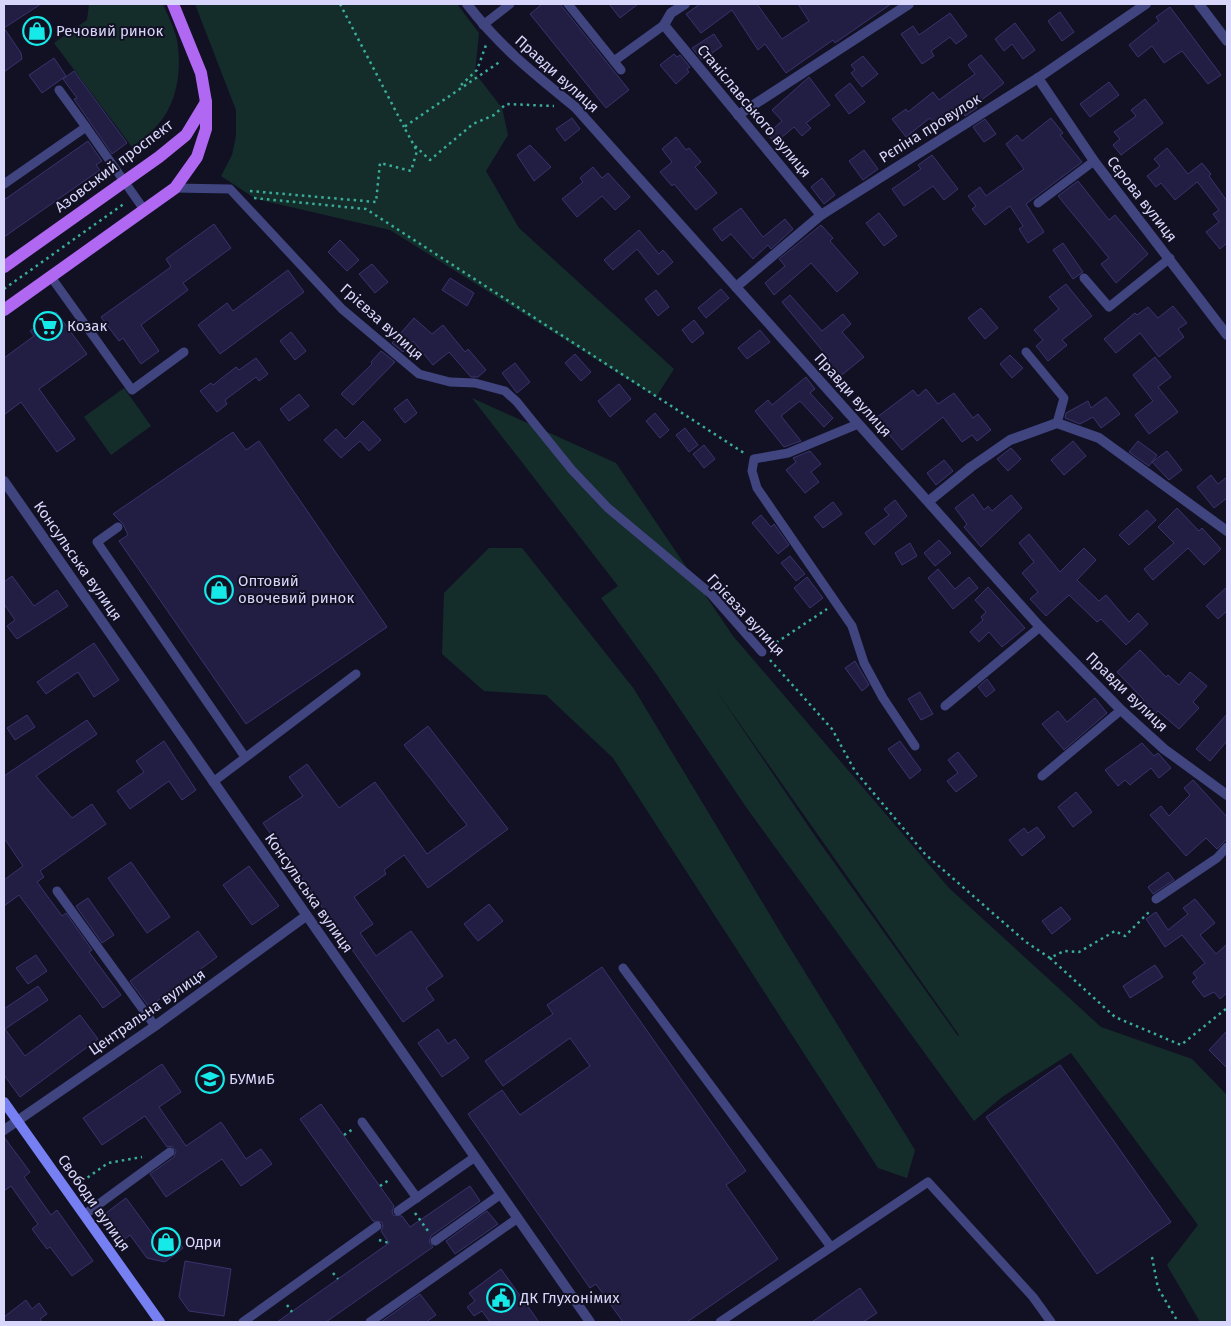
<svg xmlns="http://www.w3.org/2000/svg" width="1231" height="1326" viewBox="0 0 1231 1326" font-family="'Fira Sans',sans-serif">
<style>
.green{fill:#142d2a;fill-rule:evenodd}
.building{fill:#221e43;stroke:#38336d}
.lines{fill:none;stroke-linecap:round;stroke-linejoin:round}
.path{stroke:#3aad9a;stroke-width:2.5;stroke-dasharray:2.5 4;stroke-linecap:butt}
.service{stroke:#40447f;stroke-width:9}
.minor{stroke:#40447f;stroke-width:10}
.secondary{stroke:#7780f3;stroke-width:10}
.primary{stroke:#b068f2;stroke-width:12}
.labels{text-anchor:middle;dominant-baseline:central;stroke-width:4;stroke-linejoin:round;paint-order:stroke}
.poi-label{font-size:15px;fill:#d8d7fb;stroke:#121124;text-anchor:start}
.street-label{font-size:15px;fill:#d8d7fb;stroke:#121124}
</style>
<rect width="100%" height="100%" fill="#121124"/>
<!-- green -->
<g class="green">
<path d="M89,4H163C167,14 173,25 176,36C182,61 179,94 165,115C157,128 144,138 132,147L54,43L87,20Z"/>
<polygon points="195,4 457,4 479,33 475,73 502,108 508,135 486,171 519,228 674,369 656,397 390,230 256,199 221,176 232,155 236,136 236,110"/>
<polygon points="124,388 151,426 111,455 84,417"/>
<path d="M472,398L616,463L733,636L949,888L1101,1027L1192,1059L1227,1095V1322H1200L1167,1265L1198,1225L1071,1053L1002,1097L974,1121L746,807L657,675L601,598L618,586ZM716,690L959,1035L958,1036L815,836Z"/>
<polygon points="489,548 522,548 634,689 785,940 915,1150 907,1178 878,1168 613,758 546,695 484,691 442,654 444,593"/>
</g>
<!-- building -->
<g class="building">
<polygon points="4,4 41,4 4,28 21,53 22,59 4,72"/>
<polygon points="542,4 560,4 629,90 606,108 530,14"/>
<polygon points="609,4 638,4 620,18"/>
<polygon points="700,4 757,4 782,39 809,21 798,4 891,4 835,43 833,40 786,73 765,44 758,50 732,10 701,33 686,14"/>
<polygon points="1170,7 1221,75 1208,84 1182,51 1164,63 1152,46 1138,57 1129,45 1159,21 1156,17"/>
<polygon points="1060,12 1074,32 1062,41 1048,21"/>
<polygon points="950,13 967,36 956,44 950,37 931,51 934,56 922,64 901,34 913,26 919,35"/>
<polygon points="1015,23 1035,50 1023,59 1012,44 1004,51 995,39"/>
<polygon points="714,34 722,46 702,60 692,48"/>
<polygon points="674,54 677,57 680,55 690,67 687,69 689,72 676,84 660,65"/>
<polygon points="981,55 1004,83 975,105 977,108 965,116 961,110 938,128 930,118 906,137 892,119 906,109 908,112 933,92 939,100 975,74 968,65"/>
<polygon points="863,56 878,74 862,87 851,73 855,70 851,65"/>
<polygon points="54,58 66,76 42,93 29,75"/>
<polygon points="74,71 127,143 112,154 74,99 77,98 63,79"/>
<polygon points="809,77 830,105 806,123 811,128 802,136 794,127 775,143 767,134 782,121 772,110"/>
<polygon points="1109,82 1119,95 1090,117 1080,104"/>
<polygon points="850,83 865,102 849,114 835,95"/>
<polygon points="1145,99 1163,123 1121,155 1113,145 1120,139 1114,132 1136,116 1131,110"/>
<polygon points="572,118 580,129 565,141 556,129"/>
<polygon points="1051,118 1063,133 1060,135 1082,162 1026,204 1044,232 1028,243 1019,229 1023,226 1010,206 985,225 972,209 976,206 968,196 980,187 986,196 1024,169 1006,144 1017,135 1022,141"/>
<polygon points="985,119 996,134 984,142 973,127"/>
<polygon points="676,137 686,150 689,148 701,162 695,167 717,193 696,210 674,184 672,186 660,172 672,162 662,149"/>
<polygon points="88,141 102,161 96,165 100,170 4,237 4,200"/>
<polygon points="530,145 551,167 534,181 517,155"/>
<polygon points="1167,148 1188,174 1202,163 1211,174 1209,176 1227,201 1227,243 1220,249 1206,232 1219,222 1213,214 1219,210 1199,184 1197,182 1175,200 1161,183 1156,187 1147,176 1160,166 1154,159"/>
<polygon points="864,150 878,169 863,180 849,161"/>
<polygon points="932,155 958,189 944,200 933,186 904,206 892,189 921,169 918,165"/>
<polygon points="593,167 602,178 608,173 630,197 615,210 602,196 577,217 562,199 583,182 580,178"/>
<polygon points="822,178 835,195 824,204 811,187"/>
<polygon points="1078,181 1109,220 1115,215 1148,254 1116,283 1101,264 1109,258 1058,196"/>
<polygon points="741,208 763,237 785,219 793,229 771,249 768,245 753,259 731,234 722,241 713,229"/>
<polygon points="879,213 897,236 884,246 866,223"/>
<polygon points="214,224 231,248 183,283 188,290 141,325 159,351 141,364 123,338 119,341 101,317 171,267 166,259"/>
<polygon points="821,225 833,238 830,241 858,273 837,292 811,263 774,295 765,283 785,266 779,259"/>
<polygon points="639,230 659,254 663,250 673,262 658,275 637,249 613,270 604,260"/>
<polygon points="340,240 359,260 347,271 328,252"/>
<polygon points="1063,243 1083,272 1073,279 1053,250"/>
<polygon points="372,264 388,282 375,293 359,274"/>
<polygon points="288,270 304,292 220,354 198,325 227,303 233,311"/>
<polygon points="450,278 474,293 467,306 442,290"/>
<polygon points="1066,284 1092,316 1062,340 1067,345 1048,361 1036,346 1043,340 1034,330 1059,309 1049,297"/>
<polygon points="721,289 729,298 706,318 698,308"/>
<polygon points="656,290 669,307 658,316 645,299"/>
<polygon points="790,295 822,331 843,314 851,324 842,332 864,357 838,378 826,364 830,360 782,302"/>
<polygon points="1173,306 1187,323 1178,329 1184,337 1159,357 1140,333 1116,353 1104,339 1135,313 1137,315 1148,307 1158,318"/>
<polygon points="981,308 998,328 985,339 968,318"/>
<polygon points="56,312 87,354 39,389 75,439 57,452 21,402 4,415 4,358 34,336 30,331"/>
<polygon points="414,318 432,334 443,325 465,352 468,349 486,370 478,377 471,377 449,352 433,365 413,341 403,352 392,343"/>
<polygon points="694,320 704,333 692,343 682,330"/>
<polygon points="760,330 770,342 747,359 738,348"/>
<polygon points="291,332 306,351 295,360 280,341"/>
<polygon points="381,351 395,362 353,405 341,394 372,364 371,362"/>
<polygon points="575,354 591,372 581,381 565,363"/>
<polygon points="1010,355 1023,368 1012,378 1000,364"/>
<polygon points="1155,357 1171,377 1158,387 1178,412 1149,434 1135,415 1153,401 1133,375"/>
<polygon points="256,358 268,374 259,381 256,377 225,400 227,404 217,412 200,391 211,383 213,385 236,367 239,370"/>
<polygon points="515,363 530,382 517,393 502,373"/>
<polygon points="806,377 815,389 810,393 833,418 824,427 800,401 781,416 801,441 784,447 755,411 768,400 772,405"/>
<polygon points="619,384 631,399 610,417 598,401"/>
<polygon points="926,389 938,404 954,393 973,418 978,414 991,430 977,441 972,435 962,442 943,417 902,450 888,433 883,436 872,421 913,390 918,396"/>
<polygon points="299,394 309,406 289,421 280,409"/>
<polygon points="1106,397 1120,414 1101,428 1093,417 1080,424 1065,418 1066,413 1088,401 1091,408"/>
<polygon points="407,399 417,413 405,423 394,409"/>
<polygon points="655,413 669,430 660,438 646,421"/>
<polygon points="363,421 381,440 369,451 360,441 341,458 324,440 336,429 345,439"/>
<polygon points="685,428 698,445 689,452 676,435"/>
<polygon points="233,432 246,450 259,441 387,627 246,724 119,541 128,535 123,524 113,514"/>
<polygon points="1073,441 1086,456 1064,475 1051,460"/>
<polygon points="1138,441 1157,455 1149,466 1129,452"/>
<polygon points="704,445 715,459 704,468 693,454"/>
<polygon points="1011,448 1021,459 1008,471 997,459"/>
<polygon points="810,451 821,464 811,472 819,482 805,493 786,470 796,462 793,458"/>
<polygon points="1167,451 1182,470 1169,480 1152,462"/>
<polygon points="944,460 953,471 936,485 927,473"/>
<polygon points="1211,475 1218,484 1227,477 1227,498 1214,508 1197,487"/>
<polygon points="973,494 984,510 988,506 992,511 1011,495 1022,508 981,547 964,527 967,524 955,508"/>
<polygon points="895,500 907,516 874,545 865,533 889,515 884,509"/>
<polygon points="833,502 842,514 823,528 814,517"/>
<polygon points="1177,508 1199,531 1202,528 1221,549 1204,565 1188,548 1153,580 1144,569 1174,543 1158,527"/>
<polygon points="1147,510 1156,520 1129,545 1119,535"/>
<polygon points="761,515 771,527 774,524 789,545 778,554 752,523"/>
<polygon points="1029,534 1060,572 1084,548 1096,560 1077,580 1099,601 1106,595 1129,622 1138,613 1148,624 1126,645 1101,619 1097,622 1069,595 1046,616 1030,599 1038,592 1022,573 1034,562 1019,543"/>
<polygon points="939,540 951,553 935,566 924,553"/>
<polygon points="910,543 917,556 902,565 895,553"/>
<polygon points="790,556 805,574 796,581 781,563"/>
<polygon points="938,569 955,589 969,577 978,588 953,609 928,578"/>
<polygon points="12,576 34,606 57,590 68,606 17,639 7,626 15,620 4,604 4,582"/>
<polygon points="807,577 823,598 810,608 794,588"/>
<polygon points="988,587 1025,628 1002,647 989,632 979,642 970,632 983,620 981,617 986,612 975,600"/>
<polygon points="1227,587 1227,611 1218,619 1206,606"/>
<polygon points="94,643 119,680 94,697 78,672 46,694 37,682"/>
<polygon points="1140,650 1166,677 1168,675 1179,685 1190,672 1207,686 1193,702 1199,708 1179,729 1158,711 1154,715 1141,704 1144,700 1117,672"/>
<polygon points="855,661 869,685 862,691 845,668"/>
<polygon points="987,679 995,690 986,697 978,687"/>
<polygon points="920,692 933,714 921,720 908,699"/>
<polygon points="1095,698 1107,713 1064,750 1042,724 1058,711 1067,722"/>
<polygon points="1227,714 1227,741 1210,761 1196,749"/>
<polygon points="27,715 35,727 15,740 7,728"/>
<polygon points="87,720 97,734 36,776 72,818 92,804 106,824 40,871 44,877 37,882 62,916 66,913 92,950 89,952 121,995 103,1008 19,895 4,906 4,880 23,866 4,838 4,776"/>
<polygon points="428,726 508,829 428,888 404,855 384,870 386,874 354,897 373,924 360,933 376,956 411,931 443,976 426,988 434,1000 403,1022 263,823 303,796 289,777 307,764 339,808 375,782 427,854 467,825 404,745"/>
<polygon points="164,741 196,790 182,800 169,781 130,809 117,791 144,772 136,761"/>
<polygon points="900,741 921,770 910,779 888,749"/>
<polygon points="1142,743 1154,756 1158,753 1171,768 1159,778 1151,768 1130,785 1125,780 1118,786 1105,770"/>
<polygon points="958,752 977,776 956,792 947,781 958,773 948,760"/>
<polygon points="1193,780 1227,817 1227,839 1217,849 1206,838 1186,856 1150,815 1161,806 1169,816 1190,795 1184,788"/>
<polygon points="1076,792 1092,812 1073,827 1058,807"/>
<polygon points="1037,827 1045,837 1022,856 1009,840 1024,828 1028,833"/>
<polygon points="131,862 170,917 147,933 108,878"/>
<polygon points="249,866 279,906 252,925 223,885"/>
<polygon points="1168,872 1174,880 1153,894 1148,887"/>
<polygon points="88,898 114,935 102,943 76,906"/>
<polygon points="1195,899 1215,923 1200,935 1216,954 1227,944 1227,993 1220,999 1214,992 1204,997 1192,982 1197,978 1193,973 1205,963 1182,935 1165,947 1146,919 1156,912 1168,930 1188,914 1183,908"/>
<polygon points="489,904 503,921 478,941 464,924"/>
<polygon points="1061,907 1071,919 1052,934 1042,921"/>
<polygon points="198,931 217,957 149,1007 130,981"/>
<polygon points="36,955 47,971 28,984 16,968"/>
<polygon points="1155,965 1163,977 1130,998 1123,986"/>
<polygon points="602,967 746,1171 726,1185 778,1259 687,1322 623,1322 596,1284 590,1288 468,1114 502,1090 520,1115 590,1066 570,1038 503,1086 485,1061 553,1014 547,1005"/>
<polygon points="38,986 48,1000 5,1029 25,1056 80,1015 98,1039 20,1097 4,1075 4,1009"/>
<polygon points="438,1029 448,1044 455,1039 469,1058 442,1077 418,1043"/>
<polygon points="1227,1031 1227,1068 1209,1050"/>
<polygon points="162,1064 181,1092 159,1107 186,1146 221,1122 246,1159 261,1149 272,1164 241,1186 222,1159 166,1197 150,1174 174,1157 176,1151 172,1146 167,1147 145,1116 102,1145 83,1118"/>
<polygon points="1060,1065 1171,1222 1097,1274 986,1117"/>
<polygon points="321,1104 394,1206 392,1211 393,1215 402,1216 410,1227 470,1186 480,1201 431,1236 429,1242 433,1247 326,1322 277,1322 389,1243 381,1231 383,1226 382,1222 373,1221 300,1119"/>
<polygon points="4,1137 30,1172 24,1177 51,1215 57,1210 93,1261 72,1276 50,1247 47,1249 32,1229 38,1224 11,1186 4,1191"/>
<polygon points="126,1198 157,1240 170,1230 183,1248 165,1262 147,1258 130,1235 125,1239 106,1213"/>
<polygon points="487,1211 498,1224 455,1254 446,1241"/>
<polygon points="185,1261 231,1269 224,1316 189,1311 179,1297"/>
<polygon points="501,1269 539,1322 490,1322 482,1311 474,1316 467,1307 475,1301 469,1293"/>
<polygon points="860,1288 877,1313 863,1322 812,1322"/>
<polygon points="420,1294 436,1315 426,1322 381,1322"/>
<polygon points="26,1300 32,1309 39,1303 47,1314 40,1319 42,1322 4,1322 4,1317"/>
</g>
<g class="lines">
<!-- path -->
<g class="path">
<polyline points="340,4 404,127"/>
<polyline points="461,85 477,70 486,45"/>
<polyline points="415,146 430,160 473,124 494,115 506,104 554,106"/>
<polyline points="250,191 376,202 380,163 411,171 417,151 404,127 501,61"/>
<polyline points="4,198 4,199"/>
<polyline points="254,198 366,209 744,453"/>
<polyline points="4,289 125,203"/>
<polyline points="771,646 827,609"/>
<polyline points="770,660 832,729 855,771 925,854 1026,942 1050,958 1064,951 1079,952 1115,931 1125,936 1151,910"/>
<polyline points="1050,958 1115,1017 1181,1045 1227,1008"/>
<polyline points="344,1135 353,1129"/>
<polyline points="77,1185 108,1163 142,1157"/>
<polyline points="380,1186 389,1180"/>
<polyline points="415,1213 428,1231"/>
<polyline points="379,1240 389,1243"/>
<polyline points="1152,1257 1158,1288 1178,1322"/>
<polyline points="333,1273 338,1279"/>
<polyline points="287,1305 292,1312"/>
</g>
<!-- service -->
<g class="service">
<polyline points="568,4 621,70"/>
<polyline points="483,25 510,4"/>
<polyline points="614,61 664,25"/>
<polyline points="86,127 145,211"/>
<polyline points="4,184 86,127 59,90"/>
<polyline points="175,188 230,189 342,309 419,374 450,382 475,383 505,391 517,402 572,470 608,508 711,594 762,652"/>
<polyline points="1038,203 1094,161"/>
<polyline points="51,277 132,390 184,352"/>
<polyline points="1084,278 1109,307 1170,258"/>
<polyline points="1026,352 1064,398 1057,423"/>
<polyline points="858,424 788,453 754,459 752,471 757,488 852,626 864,663 883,698 915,746"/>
<polyline points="118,527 97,542 245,757"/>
<polyline points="945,706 1040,627"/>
<polyline points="1042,776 1121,710"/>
<polyline points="213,782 356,674"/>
<polyline points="57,891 155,1026"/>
<polyline points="1156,899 1217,858 1227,847"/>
<polyline points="623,968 831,1247"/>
<polyline points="362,1122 417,1198"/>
<polyline points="398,1211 475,1157"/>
<polyline points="84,1215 170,1152"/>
<polyline points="435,1241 501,1194"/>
<polyline points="243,1322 377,1226"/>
<polyline points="370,1322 518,1218"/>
<polyline points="720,1322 928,1182 1033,1297 1051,1322"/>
</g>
<!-- minor -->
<g class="minor">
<path d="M467,4C500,47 533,73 575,107L1040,627L1121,710L1164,749L1227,795"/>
<polyline points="685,4 671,13 664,25 821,215"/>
<polyline points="1199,4 1227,41"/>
<polyline points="1038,78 1094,161 1227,335"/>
<polyline points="738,115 909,4"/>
<polyline points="736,287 821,215 1038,78 1146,4"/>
<polyline points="4,481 590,1322"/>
<polyline points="929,501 971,467 1010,440 1057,423 1099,438 1227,531"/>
<polyline points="4,1130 155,1026 306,916"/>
</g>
<!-- secondary -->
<polyline class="secondary" points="4,1102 160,1322"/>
<!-- primary -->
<g class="primary">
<polyline points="4,267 159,157 186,135 206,102"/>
<polyline points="4,310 175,188 197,157 206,129 206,102 201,73 173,4"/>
</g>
</g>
<!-- icons -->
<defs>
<symbol id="shop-ring" viewBox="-11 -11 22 22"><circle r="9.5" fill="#121124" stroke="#15eae9" stroke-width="1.5"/><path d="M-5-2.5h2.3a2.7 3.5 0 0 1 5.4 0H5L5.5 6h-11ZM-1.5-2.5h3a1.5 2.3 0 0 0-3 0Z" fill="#15eae9"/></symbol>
<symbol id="supermarket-ring" viewBox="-11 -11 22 22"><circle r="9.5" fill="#121124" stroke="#15eae9" stroke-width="1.5"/><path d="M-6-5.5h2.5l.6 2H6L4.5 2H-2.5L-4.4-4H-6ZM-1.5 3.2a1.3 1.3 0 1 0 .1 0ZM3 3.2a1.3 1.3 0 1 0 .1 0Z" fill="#15eae9"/></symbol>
<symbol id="university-ring" viewBox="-11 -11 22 22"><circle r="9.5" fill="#121124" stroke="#15eae9" stroke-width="1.5"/><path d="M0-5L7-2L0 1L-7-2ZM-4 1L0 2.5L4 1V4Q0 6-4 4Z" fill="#15eae9"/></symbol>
<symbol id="civic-ring" viewBox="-11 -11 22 22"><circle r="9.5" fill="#121124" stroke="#15eae9" stroke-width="1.5"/><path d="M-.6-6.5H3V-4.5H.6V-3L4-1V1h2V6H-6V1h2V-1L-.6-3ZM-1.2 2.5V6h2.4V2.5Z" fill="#15eae9"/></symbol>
</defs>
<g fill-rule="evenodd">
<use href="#shop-ring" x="21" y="15" width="32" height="32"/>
<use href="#supermarket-ring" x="32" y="310" width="32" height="32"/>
<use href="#shop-ring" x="203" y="574" width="32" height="32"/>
<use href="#university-ring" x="194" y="1063" width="32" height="32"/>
<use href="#shop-ring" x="150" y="1226" width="32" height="32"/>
<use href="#civic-ring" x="485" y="1282" width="32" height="32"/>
</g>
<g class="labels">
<!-- poi labels -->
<g class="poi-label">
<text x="56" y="31">Речовий ринок</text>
<text x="67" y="326">Козак</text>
<text x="238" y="581">Оптовий<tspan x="238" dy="17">овочевий ринок</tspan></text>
<text x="229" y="1079">БУМиБ</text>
<text x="185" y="1242">Одри</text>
<text x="520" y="1298">ДК Глухонімих</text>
</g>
<!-- street labels -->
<g class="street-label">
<text transform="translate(557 74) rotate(42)">Правди вулиця</text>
<text transform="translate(754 111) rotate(50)">Станіславського вулиця</text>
<text transform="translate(930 128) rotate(-32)">Рєпіна провулок</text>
<text transform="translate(114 166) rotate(-37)">Азовський проспект</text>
<text transform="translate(1142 199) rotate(52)">Сєрова вулиця</text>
<text transform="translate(382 322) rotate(42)">Грієвза вулиця</text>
<text transform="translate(853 395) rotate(48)">Правди вулиця</text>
<text transform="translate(78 561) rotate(55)">Консульська вулиця</text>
<text transform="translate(746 615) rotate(47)">Грієвза вулиця</text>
<text transform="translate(1127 692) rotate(44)">Правди вулиця</text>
<text transform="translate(309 893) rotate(55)">Консульська вулиця</text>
<text transform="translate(147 1012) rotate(-35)">Центральна вулиця</text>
<text transform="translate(94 1203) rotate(55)">Свободи вулиця</text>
</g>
</g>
<!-- border -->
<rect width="1231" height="1326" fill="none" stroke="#d8d7fb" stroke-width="10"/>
</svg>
